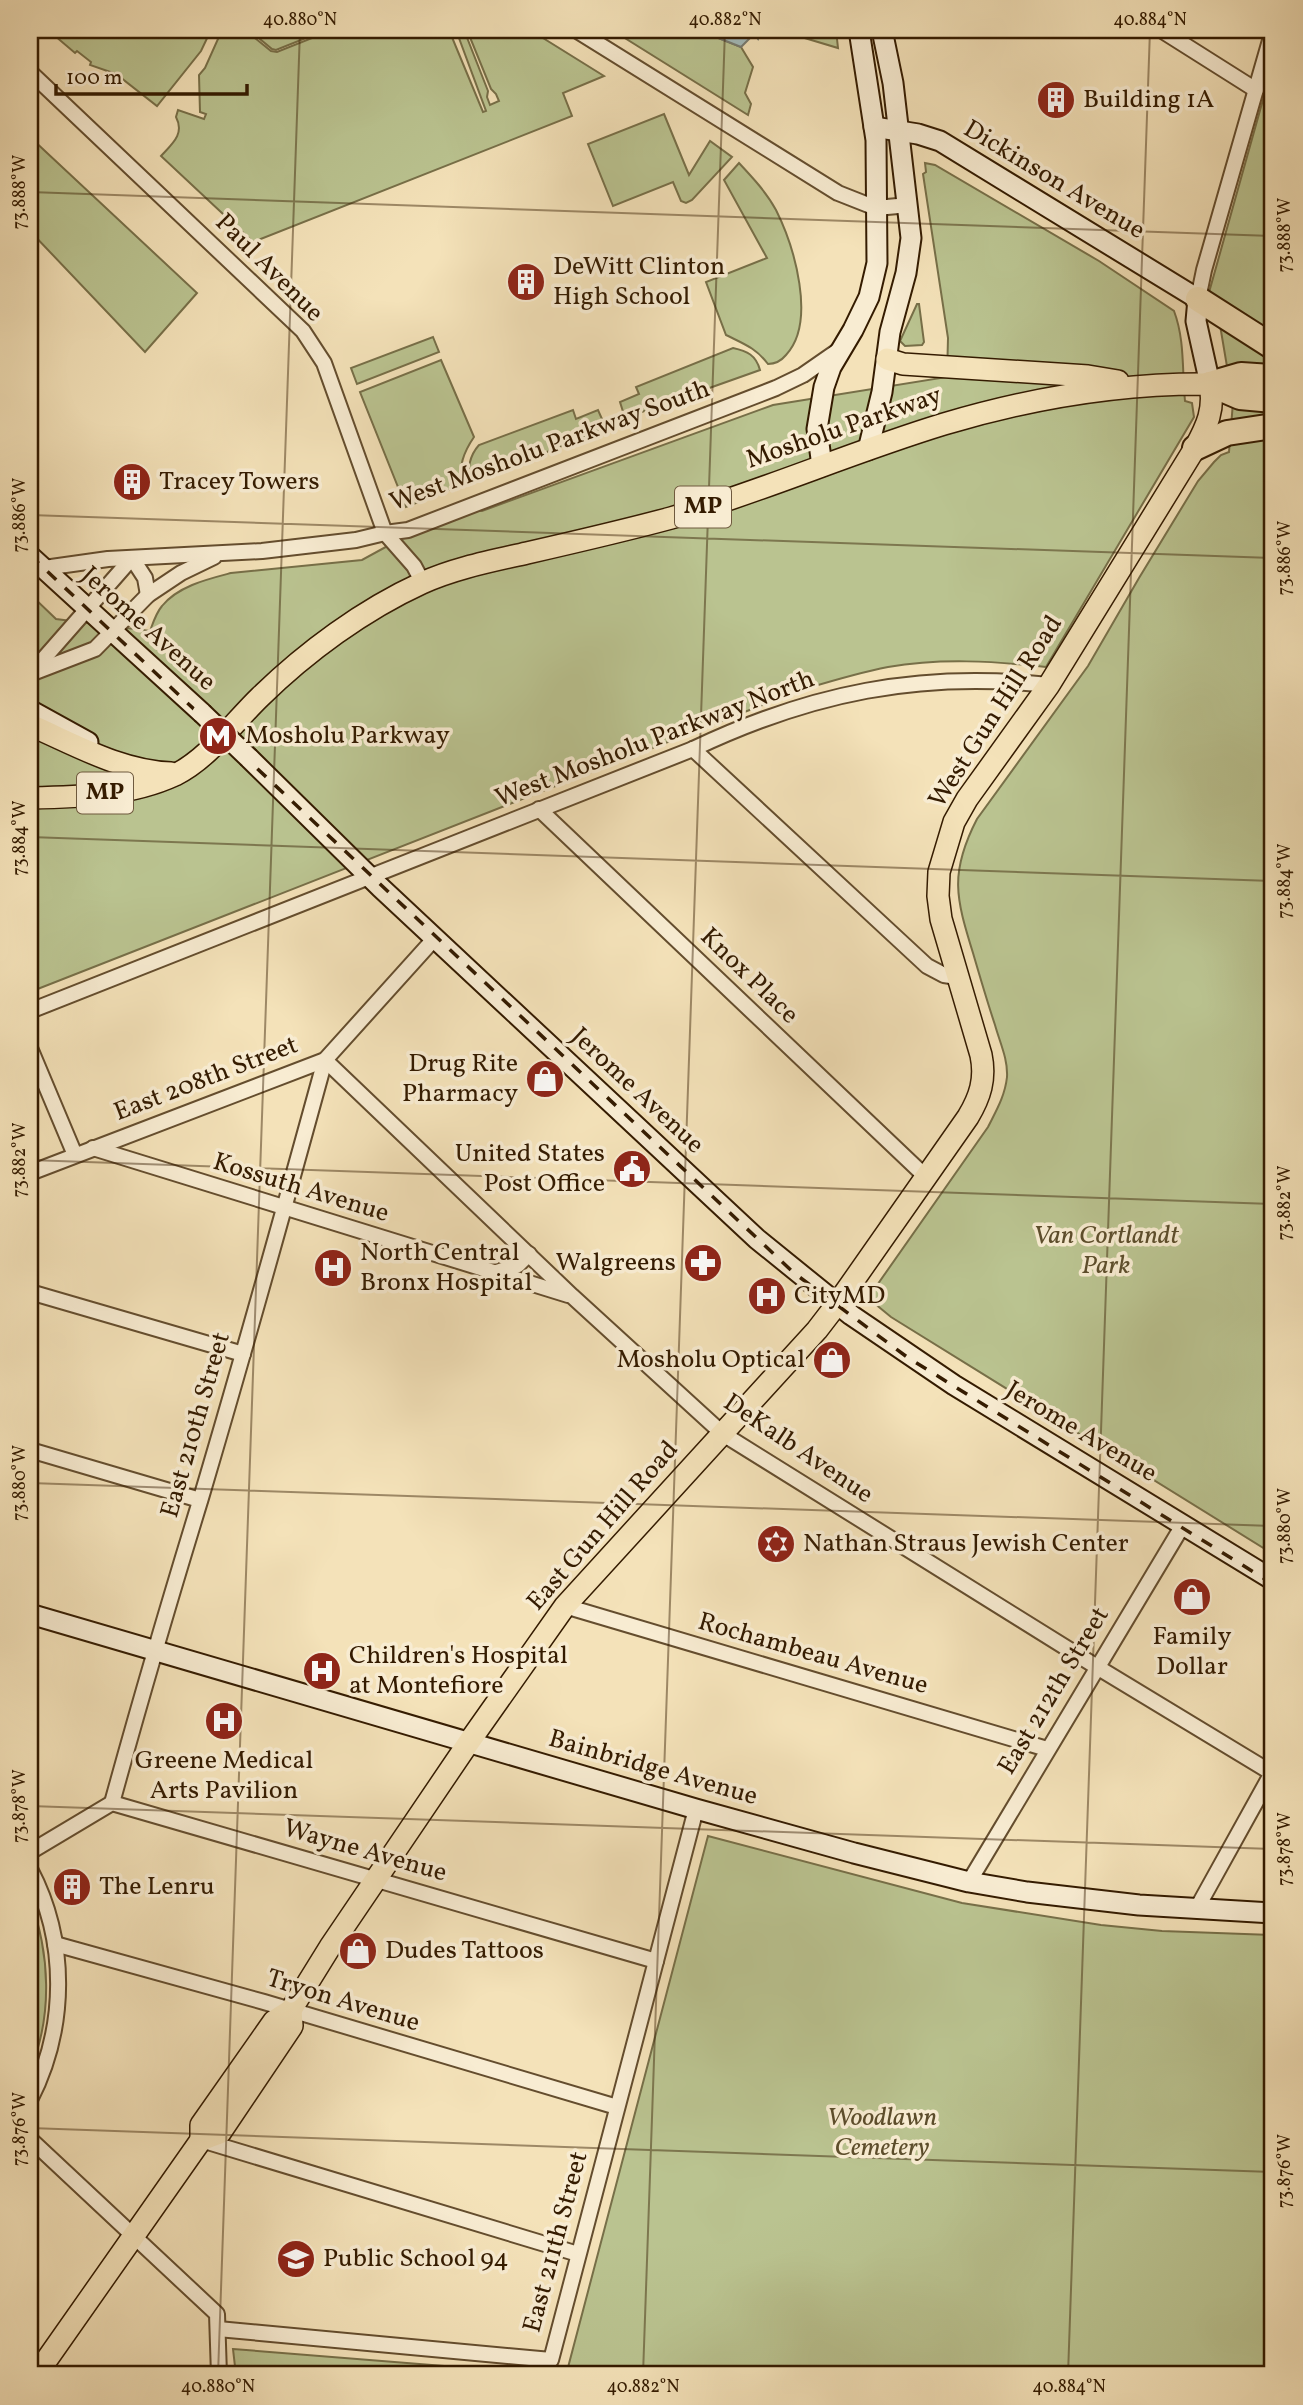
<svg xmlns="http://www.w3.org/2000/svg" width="1303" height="2405" viewBox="0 0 1303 2405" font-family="Vollkorn,serif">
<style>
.green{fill:#bac390;stroke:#776f48;stroke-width:2}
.water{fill:#a2babb;stroke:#767a70;stroke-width:2}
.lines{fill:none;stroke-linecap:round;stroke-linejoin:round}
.street-casing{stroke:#644d2e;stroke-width:18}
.secondary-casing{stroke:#341b00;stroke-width:23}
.primary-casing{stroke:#341b00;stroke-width:24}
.highway-casing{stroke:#341b00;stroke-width:28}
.street{stroke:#f8ecd2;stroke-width:14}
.secondary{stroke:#f8ecd2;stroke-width:19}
.primary{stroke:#f4e2b9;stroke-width:21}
.highway{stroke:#f4e2b9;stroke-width:24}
.rail{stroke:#341b00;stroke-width:3.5;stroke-dasharray:12 12;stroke-linecap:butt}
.secondary-bridge-casing{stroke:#341b00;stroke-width:23;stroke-linecap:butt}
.secondary-bridge{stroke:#f8ecd2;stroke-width:19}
.ticks{fill:none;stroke:#341b00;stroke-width:2;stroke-opacity:0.45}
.labels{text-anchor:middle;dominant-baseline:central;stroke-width:7;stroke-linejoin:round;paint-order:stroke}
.shield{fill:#f8ecd2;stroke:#6f5a3f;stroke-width:2}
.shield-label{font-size:24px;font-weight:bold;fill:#341b00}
.poi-label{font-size:26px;fill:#341b00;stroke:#f8ecd2;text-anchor:start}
.street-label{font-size:26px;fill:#341b00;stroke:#f8ecd2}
.park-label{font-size:26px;font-style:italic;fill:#5c4d2b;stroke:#f8ecd2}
.neatline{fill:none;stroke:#341b00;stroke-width:2.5}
.ticks-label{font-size:18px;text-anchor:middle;fill:#341b00}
</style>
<rect width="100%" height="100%" fill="#f4e2b9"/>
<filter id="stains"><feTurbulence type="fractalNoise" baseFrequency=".00286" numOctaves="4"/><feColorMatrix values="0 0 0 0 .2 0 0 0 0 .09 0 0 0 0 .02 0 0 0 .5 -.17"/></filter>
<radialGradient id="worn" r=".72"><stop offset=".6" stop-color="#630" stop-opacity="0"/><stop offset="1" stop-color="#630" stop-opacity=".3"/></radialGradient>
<!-- green -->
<g class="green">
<polygon points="48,30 211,30 201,51 157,106 116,74 90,65 91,62 77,51 75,53"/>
<path d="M222,30H245L271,51L277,52L332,30H449L483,112L486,111L456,30H464L488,91L487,97L490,105L499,101L496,94L491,89L467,30H530L604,76L563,93L572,116L253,242L161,156C172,144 185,134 176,117L178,110L204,119L206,114L200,112L199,75L205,68Z"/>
<polygon points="249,30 326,30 276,50 272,49"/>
<polygon points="612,30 704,30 716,37 741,47 753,67 745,93 751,104 748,115"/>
<polygon points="772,30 836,30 838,48 778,30"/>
<path d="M1273,64V1554L891,1317L868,1298L988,1127C996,1111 1005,1096 1007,1077C1008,1059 1000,1043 995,1025C987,1001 980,977 973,953C956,898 949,873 977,819L1088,666L1139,578L1198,481L1214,462L1221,455L1229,452L1233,402L1220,325L1208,296Z"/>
<polygon points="664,114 689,175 710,141 732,157 692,200 686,203 681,201 673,182 613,206 588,144"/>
<polygon points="30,137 197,293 145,352 30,231"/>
<path d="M739,163C753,178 767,193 776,210C794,246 817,322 786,355C781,361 775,364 768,364C756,348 744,344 726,335L706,282L767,258L724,180Z"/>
<path d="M925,163L935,165L1099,261L1174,311C1185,340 1182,371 1185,401L1192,403L1194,417L1046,667C993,661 940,658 888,667C857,673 828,682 798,691L30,992V594L56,619L150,631C153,623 156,613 162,606C178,586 208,579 231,573L362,560L415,531L472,509L482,511L773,405L947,377L948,338L923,174L926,172Z"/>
<polygon points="917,304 919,304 924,342 922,345 905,346 900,341"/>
<polygon points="433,337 439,352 357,384 351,368"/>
<path d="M733,348C747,351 756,355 760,370L625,418L620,402L639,394L636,387Z"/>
<path d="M441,360L474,437C463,453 459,466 461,485L406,507L360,392Z"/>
<path d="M573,410L576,419L598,410L606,428L471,483C466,470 470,455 479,445Z"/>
<polygon points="708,1836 962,1903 1101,1925 1162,1931 1273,1935 1273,2375 566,2375"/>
<path d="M30,1899C50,1953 53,2016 30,2070Z"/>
<polygon points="233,2349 556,2375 236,2375"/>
</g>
<!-- water -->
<polygon class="water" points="704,30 761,30 758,39 754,34 741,47 716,37"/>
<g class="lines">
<defs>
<g id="street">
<polyline points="576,30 838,193 876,208 909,205"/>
<polyline points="1161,30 1256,90"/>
<polyline points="30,72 303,331 324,363 385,533 414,566 423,583"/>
<polyline points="1198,299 1204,270 1273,30"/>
<polyline points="132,558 145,578 148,595"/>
<polyline points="30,570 108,559 262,551 356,540 385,533 408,530 776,388 803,375 839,350"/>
<polyline points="32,672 132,558"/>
<polyline points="30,674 95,649 148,595 181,573 214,557"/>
<polyline points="693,749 927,966 944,975 957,977"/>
<polyline points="539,809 926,1177"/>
<path d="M30,1011L693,749C811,693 919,671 1049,685"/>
<polyline points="30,1048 75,1155"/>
<polyline points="325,1060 572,1296 723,1434 1097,1667 1272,1773"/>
<polyline points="93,1148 568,1295"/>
<polyline points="30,1173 325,1060 435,938"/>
<polyline points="497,1272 518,1265 529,1254"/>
<polyline points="30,1292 243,1354"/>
<polyline points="30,1450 200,1500"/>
<polyline points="565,1606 1047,1749"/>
<path d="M112,1803C140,1701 170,1599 201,1498C244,1353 285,1206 325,1060"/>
<polyline points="30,1852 112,1803 656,1961"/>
<path d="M30,1869C68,1941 67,2028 30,2100"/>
<polyline points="969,1882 1183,1525"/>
<polyline points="1196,1910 1273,1771"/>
<polyline points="55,1944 264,2002 617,2107"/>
<polyline points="30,2139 217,2314 219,2375"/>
<polyline points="201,2140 578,2254"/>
<polyline points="218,2329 551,2360 696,1809"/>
</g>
<g id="secondary">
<polyline points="874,127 918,134 940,141 1198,299 1196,321 1210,384"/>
<polyline points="868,450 882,392 890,332 906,273 911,238 893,83 882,30"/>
<polyline points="822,466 817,429 824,387 831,367 853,330 869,297 877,263 876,140 859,30"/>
<polyline points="30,556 202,713"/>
<polyline points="30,710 88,742"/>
<polyline points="249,758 380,887 757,1239 851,1315 954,1385 1273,1580"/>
<polyline points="30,1614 696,1809 854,1853 969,1882 1027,1892 1139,1905 1273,1913"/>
</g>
<g id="primary">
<polyline points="887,359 903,364 1088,376 1118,381"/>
<path d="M30,725C76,745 120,771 171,773"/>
<path d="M30,798C78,797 130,796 175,775C209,758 233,723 260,697C306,652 363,610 422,583C455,568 492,561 527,553C575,542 623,531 671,518C763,491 852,452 944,424C1031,398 1120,383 1210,384C1215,409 1207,426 1195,448L1049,685L967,799L954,822L939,872L938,896L941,919L981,1055C986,1079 980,1097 968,1117L837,1304L817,1330L565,1606L469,1742L330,1947L291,2010L274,2021L201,2125V2140"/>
<polyline points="36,2375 201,2140 220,2133 292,2026 291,2010"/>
</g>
<g id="highway">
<polyline points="1198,299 1273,347"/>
<polyline points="1210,384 1240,397 1273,400"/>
<polyline points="1210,384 1241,375 1273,377"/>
<polyline points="1195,448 1227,433 1273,426"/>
</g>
</defs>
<!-- street casing -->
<use href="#street" class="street-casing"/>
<!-- secondary casing -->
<use href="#secondary" class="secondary-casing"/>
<!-- primary casing -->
<use href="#primary" class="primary-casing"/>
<!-- highway casing -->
<use href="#highway" class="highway-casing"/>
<!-- street -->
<use href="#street" class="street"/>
<!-- secondary -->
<use href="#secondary" class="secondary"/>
<!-- primary -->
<use href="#primary" class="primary"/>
<!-- highway -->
<use href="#highway" class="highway"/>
<!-- rail -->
<polyline class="rail" points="30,555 794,1273 907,1357 1273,1584"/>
<defs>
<polyline id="secondary-bridge" points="202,713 249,758"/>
</defs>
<!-- secondary-bridge casing -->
<use href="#secondary-bridge" class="secondary-bridge-casing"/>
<!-- secondary-bridge -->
<use href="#secondary-bridge" class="secondary-bridge"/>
</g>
<!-- ticks -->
<path class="ticks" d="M30,192L1273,236M30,515L1273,558M30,837L1273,881M30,1160L1273,1204M30,1483L1273,1526M30,1806L1273,1849M30,2128L1273,2172M218,2375L300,30M643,2375L725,30M1068,2375L1150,30"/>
<!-- icons -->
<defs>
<symbol id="building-disc" viewBox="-11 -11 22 22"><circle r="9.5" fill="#8f2418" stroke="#f8ecd2"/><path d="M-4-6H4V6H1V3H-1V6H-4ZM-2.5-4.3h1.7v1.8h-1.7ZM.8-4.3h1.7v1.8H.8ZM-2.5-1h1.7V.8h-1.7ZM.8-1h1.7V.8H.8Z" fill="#fff"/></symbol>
<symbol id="metro-disc" viewBox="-11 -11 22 22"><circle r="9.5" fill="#8f2418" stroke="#f8ecd2"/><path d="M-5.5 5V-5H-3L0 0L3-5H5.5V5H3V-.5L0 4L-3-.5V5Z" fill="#fff"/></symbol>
<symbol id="shop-disc" viewBox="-11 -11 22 22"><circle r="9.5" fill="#8f2418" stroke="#f8ecd2"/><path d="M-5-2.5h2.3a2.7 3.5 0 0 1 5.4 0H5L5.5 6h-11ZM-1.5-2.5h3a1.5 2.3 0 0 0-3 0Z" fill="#fff"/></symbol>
<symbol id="civic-disc" viewBox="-11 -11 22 22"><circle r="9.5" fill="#8f2418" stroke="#f8ecd2"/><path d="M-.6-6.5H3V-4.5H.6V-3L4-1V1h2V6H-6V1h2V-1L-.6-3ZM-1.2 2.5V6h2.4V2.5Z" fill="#fff"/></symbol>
<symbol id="pharmacy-disc" viewBox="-11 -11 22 22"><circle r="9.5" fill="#8f2418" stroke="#f8ecd2"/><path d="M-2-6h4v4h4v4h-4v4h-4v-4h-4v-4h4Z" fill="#fff"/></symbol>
<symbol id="hospital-disc" viewBox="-11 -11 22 22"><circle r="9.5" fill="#8f2418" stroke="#f8ecd2"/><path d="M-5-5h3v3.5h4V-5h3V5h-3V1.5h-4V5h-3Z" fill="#fff"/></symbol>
<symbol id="synagogue-disc" viewBox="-11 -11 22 22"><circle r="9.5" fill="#8f2418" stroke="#f8ecd2"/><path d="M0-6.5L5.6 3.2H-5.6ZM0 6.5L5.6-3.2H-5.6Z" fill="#fff"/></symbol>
<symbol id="school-disc" viewBox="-11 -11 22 22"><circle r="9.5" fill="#8f2418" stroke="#f8ecd2"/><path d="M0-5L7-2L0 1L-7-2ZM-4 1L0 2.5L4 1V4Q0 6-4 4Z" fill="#fff"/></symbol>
</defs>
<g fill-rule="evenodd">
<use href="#building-disc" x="1034" y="78" width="44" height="44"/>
<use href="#building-disc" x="504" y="260" width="44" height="44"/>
<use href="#building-disc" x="110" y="460" width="44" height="44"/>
<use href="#metro-disc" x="196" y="714" width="44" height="44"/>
<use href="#shop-disc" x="523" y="1057" width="44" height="44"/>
<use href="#civic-disc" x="610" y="1147" width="44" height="44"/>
<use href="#pharmacy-disc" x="681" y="1241" width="44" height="44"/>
<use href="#hospital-disc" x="311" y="1246" width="44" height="44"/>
<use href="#hospital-disc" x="745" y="1274" width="44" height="44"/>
<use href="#shop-disc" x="810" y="1338" width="44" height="44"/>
<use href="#synagogue-disc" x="754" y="1522" width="44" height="44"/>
<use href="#shop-disc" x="1170" y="1575" width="44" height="44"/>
<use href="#hospital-disc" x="300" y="1649" width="44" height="44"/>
<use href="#hospital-disc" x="202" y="1699" width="44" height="44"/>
<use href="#building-disc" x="50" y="1865" width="44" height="44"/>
<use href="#shop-disc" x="336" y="1929" width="44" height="44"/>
<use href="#school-disc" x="274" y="2237" width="44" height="44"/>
</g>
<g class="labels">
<!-- shield labels -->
<g class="shield">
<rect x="675" y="486.5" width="56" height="41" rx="5"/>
<rect x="77" y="772.5" width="56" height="41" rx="5"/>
</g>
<g class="shield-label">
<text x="703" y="507">MP</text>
<text x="105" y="793">MP</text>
</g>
<!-- poi labels -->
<g class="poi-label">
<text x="1083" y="100">Building 1A</text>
<text x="553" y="267">DeWitt Clinton<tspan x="553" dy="30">High School</tspan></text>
<text x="159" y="482">Tracey Towers</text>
<text x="245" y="736">Mosholu Parkway</text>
<text x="518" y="1064" text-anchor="end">Drug Rite<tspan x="518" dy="30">Pharmacy</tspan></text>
<text x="605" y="1154" text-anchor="end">United States<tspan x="605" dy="30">Post Office</tspan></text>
<text x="360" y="1253">North Central<tspan x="360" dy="30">Bronx Hospital</tspan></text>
<text x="676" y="1263" text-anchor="end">Walgreens</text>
<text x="794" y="1296">CityMD</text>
<text x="805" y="1360" text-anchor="end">Mosholu Optical</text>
<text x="803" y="1544">Nathan Straus Jewish Center</text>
<text x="1192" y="1637" text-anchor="middle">Family<tspan x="1192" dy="30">Dollar</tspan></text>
<text x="349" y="1656">Children's Hospital<tspan x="349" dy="30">at Montefiore</tspan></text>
<text x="224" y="1761" text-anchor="middle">Greene Medical<tspan x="224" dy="30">Arts Pavilion</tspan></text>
<text x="99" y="1887">The Lenru</text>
<text x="385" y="1951">Dudes Tattoos</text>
<text x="323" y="2259">Public School 94</text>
</g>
<!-- street labels -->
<g class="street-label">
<text transform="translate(1054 180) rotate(31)">Dickinson Avenue</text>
<text transform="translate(269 268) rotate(45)">Paul Avenue</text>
<text transform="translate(844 428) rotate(-19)">Mosholu Parkway</text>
<text transform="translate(550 446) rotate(-20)">West Mosholu Parkway South</text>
<text transform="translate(148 629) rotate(42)">Jerome Avenue</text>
<text transform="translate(996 712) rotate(-57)">West Gun Hill Road</text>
<text transform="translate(655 739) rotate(-21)">West Mosholu Parkway North</text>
<text transform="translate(749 976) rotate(44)">Knox Place</text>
<text transform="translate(206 1079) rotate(-21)">East 208th Street</text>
<text transform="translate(637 1091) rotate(43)">Jerome Avenue</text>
<text transform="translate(301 1188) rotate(17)">Kossuth Avenue</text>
<text transform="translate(196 1425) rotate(-74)">East 210th Street</text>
<text transform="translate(1081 1432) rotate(31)">Jerome Avenue</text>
<text transform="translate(798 1449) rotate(34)">DeKalb Avenue</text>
<text transform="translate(603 1526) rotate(-49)">East Gun Hill Road</text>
<text transform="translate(813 1654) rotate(16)">Rochambeau Avenue</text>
<text transform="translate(1054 1691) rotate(-59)">East 212th Street</text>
<text transform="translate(653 1768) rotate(16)">Bainbridge Avenue</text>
<text transform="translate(365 1851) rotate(16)">Wayne Avenue</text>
<text transform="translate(343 2001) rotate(17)">Tryon Avenue</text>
<text transform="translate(556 2242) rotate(-75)">East 211th Street</text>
</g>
<!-- park labels -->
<g class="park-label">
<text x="1106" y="1236">Van Cortlandt<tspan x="1106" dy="30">Park</tspan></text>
<text x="882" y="2118">Woodlawn<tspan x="882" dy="30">Cemetery</tspan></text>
</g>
</g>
<!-- margin -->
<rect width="1303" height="2405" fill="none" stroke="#f4e2b9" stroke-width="77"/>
<!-- scale -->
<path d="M56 84v10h191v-10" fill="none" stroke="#341b00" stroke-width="3.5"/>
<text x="66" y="84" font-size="21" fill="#341b00" stroke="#f8ecd2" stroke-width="5" paint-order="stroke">100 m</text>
<rect x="38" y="38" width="1226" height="2328" class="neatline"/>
<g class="ticks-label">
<text x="300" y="25">40.880°N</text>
<text x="725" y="25">40.882°N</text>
<text x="1150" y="25">40.884°N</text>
<text transform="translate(19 192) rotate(-90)" y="6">73.888°W</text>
<text transform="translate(1284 235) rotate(-90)" y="6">73.888°W</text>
<text transform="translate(19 515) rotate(-90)" y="6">73.886°W</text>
<text transform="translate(1284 558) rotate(-90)" y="6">73.886°W</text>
<text transform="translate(19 838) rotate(-90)" y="6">73.884°W</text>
<text transform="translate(1284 881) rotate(-90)" y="6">73.884°W</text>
<text transform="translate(19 1160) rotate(-90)" y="6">73.882°W</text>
<text transform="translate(1284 1203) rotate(-90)" y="6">73.882°W</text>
<text transform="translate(19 1483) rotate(-90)" y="6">73.880°W</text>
<text transform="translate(1284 1526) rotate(-90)" y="6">73.880°W</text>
<text transform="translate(19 1806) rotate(-90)" y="6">73.878°W</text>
<text transform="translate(1284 1849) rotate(-90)" y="6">73.878°W</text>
<text transform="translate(19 2129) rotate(-90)" y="6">73.876°W</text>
<text transform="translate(1284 2171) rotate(-90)" y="6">73.876°W</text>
<text x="218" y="2392">40.880°N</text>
<text x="643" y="2392">40.882°N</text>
<text x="1069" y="2392">40.884°N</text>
</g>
<rect width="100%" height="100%" filter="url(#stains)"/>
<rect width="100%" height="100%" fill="url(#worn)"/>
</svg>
